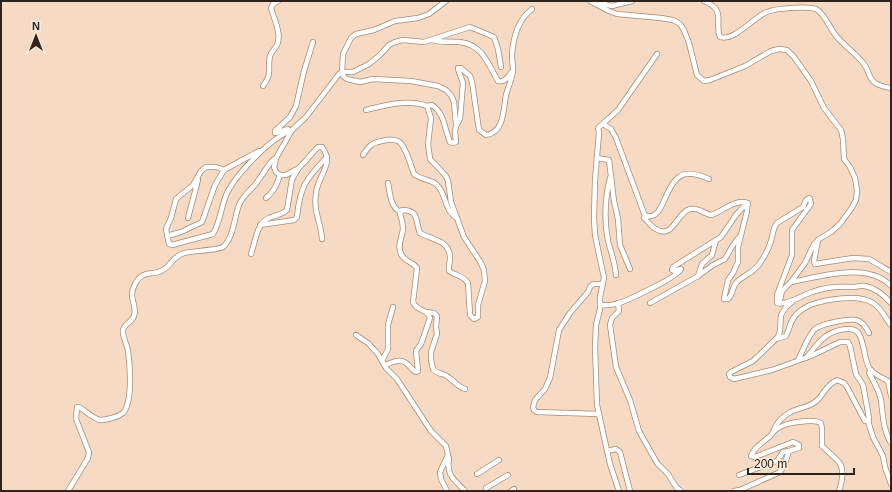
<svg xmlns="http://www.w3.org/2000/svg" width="892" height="492" viewBox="0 0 892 492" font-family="Helvetica,sans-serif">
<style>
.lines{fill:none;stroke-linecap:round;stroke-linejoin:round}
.minor-casing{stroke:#a58b76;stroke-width:6}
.minor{stroke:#fff;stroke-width:4.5}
</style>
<rect width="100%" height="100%" fill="#f7dac3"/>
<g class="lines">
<defs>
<g id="minor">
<polyline points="446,1 429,14 418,18 395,21 374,30 356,34 351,38 343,54 342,72 343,76 347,79 360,82 373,79 411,81 438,86 446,90 451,95 454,102 456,125"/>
<polyline points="590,1 609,11 617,14 661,18 673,20 680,24 684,30 689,43 697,75 704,81 710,80 745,66 771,51 779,49 787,50 794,57 811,81 824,108 841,130 843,139 844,159 850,167 855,178 857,190 856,200 851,209 840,224 831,232 819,239 814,244 805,263 791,282 782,291 780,300"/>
<path d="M704,1C727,10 714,23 720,37C734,42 755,16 767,12C777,8 806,6 816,9C824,13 829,26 834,33C842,45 855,52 864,64C868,69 869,78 874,82C878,86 886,87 891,88"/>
<polyline points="600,3 612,6 632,1"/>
<path d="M432,40C441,43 450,41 460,42C483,45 488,64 498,81C505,82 507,78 511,73"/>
<path d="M263,86C273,73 267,69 270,56C271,52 275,49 277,45C282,34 274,19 271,8L273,4L278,1"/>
<path d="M366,110C386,105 407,99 427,106"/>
<polyline points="603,124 611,129 616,138 645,216"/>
<polyline points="288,129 275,133 275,131 290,117 296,106 304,71 313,42"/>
<path d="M363,155C369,146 371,143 382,141C386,140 393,139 398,141C405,144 411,166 414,174C421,180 431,179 437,185C447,195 444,211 457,218"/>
<polyline points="597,158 609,160 614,201 618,219 620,245 630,269"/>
<path d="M224,170L216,167H206L201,171L193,185L176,199L171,218L166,229L169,244L172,245L213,234C221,221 221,204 228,191C239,171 271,138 292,130"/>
<path d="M610,178C605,198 604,220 608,241C611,252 615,263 616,275"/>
<path d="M709,179C680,166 674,178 663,203C661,207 659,213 654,215C651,217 648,216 645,216L644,218C648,221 651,227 656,229C673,240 677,212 690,209C699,207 704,214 711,215C722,212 736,198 748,203L747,208"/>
<path d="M388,183C390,193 390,206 400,212"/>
<path d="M266,198C274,192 277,184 280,175"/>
<polyline points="188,218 198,180"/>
<path d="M260,225L294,220L297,217C300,186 306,179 327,157"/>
<polyline points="167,236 181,232 202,222 215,185 224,170 259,151"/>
<path d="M322,239C321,222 313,212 316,193C318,175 335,164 322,147H318L299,168L286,175H280L276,172L274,167L276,158L292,130L306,117L339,74L342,72H353L369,64L380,55L389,45L395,42L403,40L424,42L470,27L494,37L498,49L501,67"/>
<polyline points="818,240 814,261 815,264 853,258 869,259 891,272"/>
<path d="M251,254C255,243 257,222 269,218C275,215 282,215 287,210L292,179L298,169"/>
<polyline points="698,276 713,265 725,259 733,245 739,237"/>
<path d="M791,282C820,277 867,261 891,286"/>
<polyline points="618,303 619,311 612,318 610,325 616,367 630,400 639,431 657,463 668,474 676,487 681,491"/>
<polyline points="650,303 698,276 702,264 712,255 716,240"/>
<path d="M600,305C606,306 610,305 616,304C627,301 678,277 681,269L674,271L672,270L673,267L721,237L736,215L744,206L747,208V211L738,247V262L733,273L728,280L724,299H728C733,295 732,288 736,283C743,275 754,273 760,263C764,257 768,250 770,244C773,237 772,229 777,223L803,207L806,200L809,198L810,199L811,204L792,230V255L777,295V303C786,306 803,295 812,292C825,287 839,286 853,287C857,287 861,285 865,286C875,288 884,295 891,303"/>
<path d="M426,312L434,313L437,316L436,327L437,334L431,352V360L433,369C437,374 440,373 445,375C453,379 456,386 465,389"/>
<polyline points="356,335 368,343 378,354 386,368 397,379 431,431 446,446 448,455 440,472 441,479 447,491"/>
<path d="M776,339L786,336C789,330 790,322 795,316C798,312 804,308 810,305C824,300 859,293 873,303C881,308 885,317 890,324"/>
<path d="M807,357C812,350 819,342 826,336C833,331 854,324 859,334C865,345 864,361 870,369C874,375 882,377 888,381L891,396"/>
<path d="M798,360C803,351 807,338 814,330C819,324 853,317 859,321C863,323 867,329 869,333"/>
<polyline points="382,361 388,349 388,325 393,307"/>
<path d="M384,365C391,363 400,358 406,363C410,366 412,370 416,372L418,371L416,351L421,344L430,318C428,309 416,311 413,302L417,268C413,262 404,261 401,254C397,245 402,238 403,229C403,224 402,219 400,214L402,210C420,210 415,222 420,233C432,240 450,240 450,258C450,263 448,267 449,271C456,276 463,275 468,283L470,315L474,319L478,317V305L485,281L484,270L481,263L464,237L451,202L448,181L446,176L430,159L428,144L431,118L427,106L432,105C445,114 444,128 450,142L453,143L456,142L455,132L456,126L460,119L463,83L458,69V68H461L470,76L472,82L479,130L486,135C505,132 503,109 506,95C508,87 512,79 513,71C513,66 512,60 512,55C513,38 518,20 532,9"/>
<path d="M871,370L869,373C874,382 879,390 881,400C883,415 883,430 891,443"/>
<polyline points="599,414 537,412 534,410 533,407 535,400 545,389 550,378 559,330 570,313 588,292 590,287 593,284 603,284"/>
<polyline points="868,421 873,437 883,456 885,467 891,484"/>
<path d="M774,431C784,423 795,422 808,421C813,421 816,420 821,423L822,429V446C827,451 832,455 837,460C845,467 842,482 839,491"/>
<polyline points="607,451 616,449 620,452 630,491"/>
<path d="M449,458C446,476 454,479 465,491"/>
<polyline points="477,474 499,460"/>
<polyline points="739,475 777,461 783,452 789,451"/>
<polyline points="486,488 508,475"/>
<path d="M68,491L88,458L89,452L76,419L77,407H79C86,411 92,418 100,420C104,420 108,419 112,418C116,417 119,416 123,413C133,402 130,365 128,351C127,344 122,336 123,330C124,324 132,322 134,316C138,305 127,299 135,284C144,268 152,277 163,270C172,265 172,257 184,253C192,251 219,250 223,247C234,237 234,218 239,205C242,197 248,192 254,186C258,181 262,175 266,169C269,165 271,160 276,158"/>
<polyline points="511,491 514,489"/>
<polyline points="619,491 610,464 597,405 595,347 596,325 600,309 600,297 604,278 595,235 594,218 595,180 599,133 598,128 618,110 657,54"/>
<path d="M734,491L740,490L780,472L784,466L789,451L799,448V445L793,442L755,457L751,456C755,445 765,442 772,434C774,431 774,428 776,426C779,420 784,416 789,413C797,408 807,408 815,402C824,396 824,386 837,380L844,383L847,387L865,421L869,420L868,412L863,385L856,374L850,346L848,342H840L811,356L772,370L734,379L730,377L729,374L731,372L753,361L778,337L780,331L781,315L786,307L792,302"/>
</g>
</defs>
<!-- minor casing -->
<use href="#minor" class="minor-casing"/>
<!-- minor -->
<use href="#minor" class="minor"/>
</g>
<!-- border -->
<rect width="892" height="492" fill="none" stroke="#2e241b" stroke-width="4"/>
<!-- north arrow -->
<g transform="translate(36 36)" stroke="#fbeadc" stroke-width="3" paint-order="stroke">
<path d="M0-3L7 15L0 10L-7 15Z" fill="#2e241b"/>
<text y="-6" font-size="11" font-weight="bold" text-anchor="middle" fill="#2e241b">N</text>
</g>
<!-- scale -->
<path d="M748 468v6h106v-6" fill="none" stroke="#2e241b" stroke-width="2"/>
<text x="754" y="468" font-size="12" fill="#2e241b" stroke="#fbeadc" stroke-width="3" paint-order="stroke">200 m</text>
</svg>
